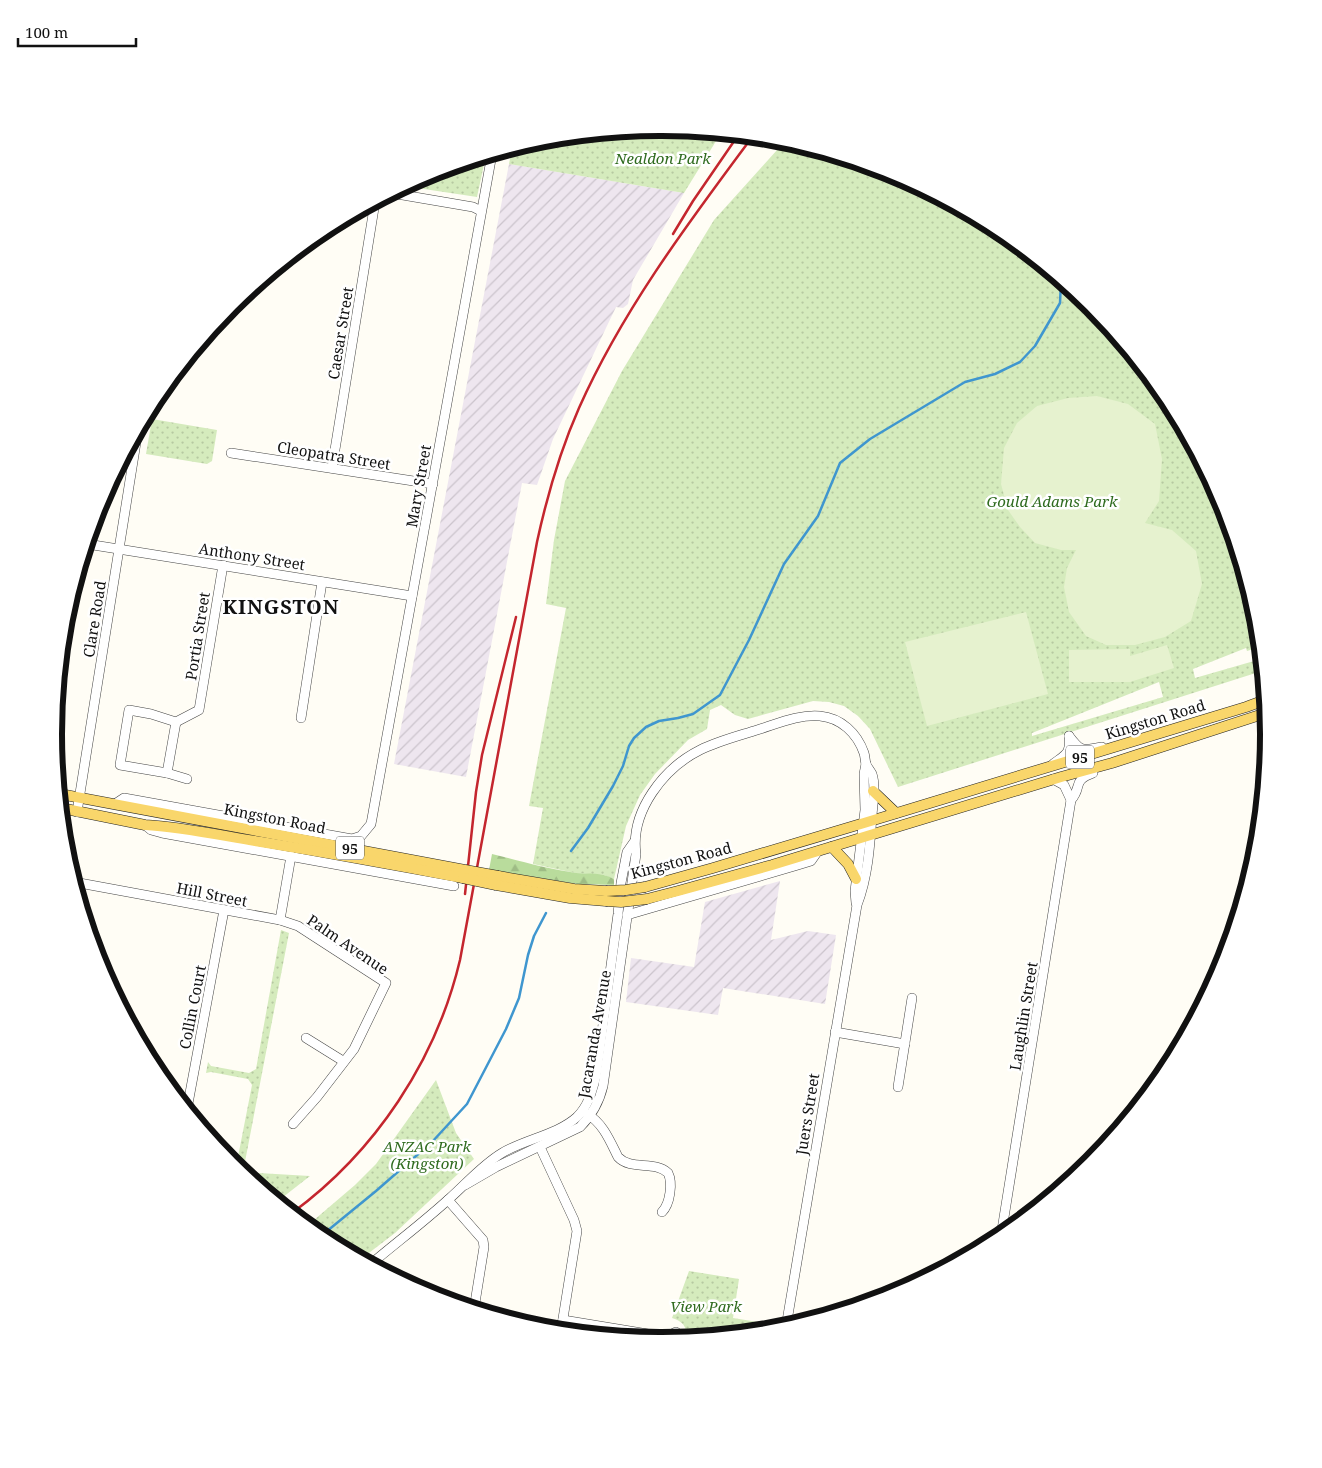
<svg xmlns="http://www.w3.org/2000/svg" width="1322" height="1468" viewBox="0 0 1322 1468" font-family="'Noto Serif',serif">
<style>
.industrial{fill:url(#industrial-furrows)}
.green{fill:url(#green-dots);fill-rule:evenodd}
.forest{fill:url(#forest-firs)}
.pitch{fill:#e6f2cf}
.lines{fill:none;stroke-linecap:round;stroke-linejoin:round}
.stream{stroke:#3f96cf;stroke-width:2.5}
.minor-casing{stroke:#444;stroke-width:10}
.major-casing{stroke:#222;stroke-width:11}
.minor{stroke:#fff;stroke-width:9}
.major{stroke:#f9d66b;stroke-width:10}
.rail{stroke:#c4262e;stroke-width:2.5}
.major-bridge-casing{stroke:#222;stroke-width:11;stroke-linecap:butt}
.major-bridge{stroke:#f9d66b;stroke-width:10}
.labels{text-anchor:middle;dominant-baseline:central;stroke-width:5;stroke-linejoin:round;paint-order:stroke}
.shield{fill:#fff;stroke:#585858;stroke-width:1}
.shield-label{font-size:14px;font-weight:bold;fill:#111}
.park-label{font-size:15px;font-style:italic;fill:#2f6b1f;stroke:#fff}
.street-label{font-size:15px;fill:#111;stroke:#fff}
.district-label{font-size:20px;font-weight:bold;letter-spacing:1px;fill:#111;stroke:#fff}
.rim{fill:none;stroke:#111;stroke-width:6}
</style>
<defs>
<pattern id="industrial-furrows" width="10" height="10" patternUnits="userSpaceOnUse" patternTransform="scale(1.25)"><rect width="10" height="10" fill="#eee6ef"/><path d="M-1 1l2-2M0 10L10 0M9 11l2-2" fill="none" stroke="#cbc4cc"/></pattern>
<pattern id="green-dots" width="8" height="8" patternUnits="userSpaceOnUse" patternTransform="scale(1.25)"><rect width="8" height="8" fill="#d5ebbd"/><path d="M2 2h.1M6 6h.1" fill="none" stroke="#b6c8a1" stroke-width="1.8" stroke-linecap="round"/></pattern>
<pattern id="forest-firs" width="22" height="20" patternUnits="userSpaceOnUse" patternTransform="scale(1.25)"><rect width="22" height="20" fill="#b9dc9c"/><path d="M5 1l3.5 6h-7zM16 11l3.5 6h-7z" fill="#9ebc85"/></pattern>
</defs>
<rect width="100%" height="100%" fill="#fffdf5"/>
<!-- industrial -->
<g class="industrial">
<polygon points="509,164 684,193 633,280 628,304 623,308 616,307 553,439 537,485 522,483 466,777 394,764"/>
<polygon points="780,881 771,940 808,931 836,935 825,1004 723,988 718,1015 626,1002 631,958 694,967 705,902"/>
</g>
<!-- green -->
<g class="green">
<polygon points="661,127 721,133 684,193 509,164 512,148 543,138"/>
<path d="M786,140L894,173L999,229L1091,305L1166,397L1222,502L1257,616L1260,647L1247,651L1246,648L1193,669L1195,678L1261,659L1262,671L898,787L870,729L858,716L844,706L829,702L813,701L748,719L735,715L721,705L710,710L707,729L688,740L655,774L640,795L626,826L614,879L604,875L575,873L533,864L543,808L529,806L566,608L546,604L554,540L565,481L622,371L714,220ZM1159,682L1163,697L1032,736V733Z"/>
<polygon points="486,155 477,197 404,186 429,173"/>
<polygon points="152,419 217,430 212,461 207,464 146,454"/>
<polygon points="281,930 289,933 243,1172 310,1176 278,1201 236,1167 252,1085 248,1079 211,1072 206,1073 208,1062 211,1066 249,1073 256,1069"/>
<polygon points="436,1080 456,1133 474,1159 395,1233 361,1259 323,1239 307,1226 355,1185 376,1164"/>
<path d="M689,1271L739,1279L733,1318L776,1325L775,1330L686,1338C687,1327 684,1322 672,1318Z"/>
</g>
<!-- forest -->
<path class="forest" d="M492,854C520,861 547,869 576,873C588,874 602,872 614,879V885L577,884L489,870Z"/>
<!-- pitch -->
<g class="pitch">
<polygon points="1097,396 1128,404 1155,424 1162,459 1159,501 1145,523 1172,530 1196,551 1202,584 1191,621 1165,637 1135,645 1106,645 1086,636 1069,612 1064,587 1067,568 1076,550 1061,550 1035,543 1020,527 1008,510 1001,484 1004,448 1017,423 1037,406 1068,398"/>
<polygon points="1026,612 1048,694 927,726 905,642"/>
<polygon points="1167,645 1174,668 1130,682 1069,682 1069,650 1130,649 1130,656"/>
</g>
<g class="lines">
<!-- stream -->
<g class="stream">
<polyline points="571,851 588,828 613,786 623,766 629,746 634,738 646,727 659,721 678,718 693,714 720,695 749,640 784,564 818,516 840,463 870,439 965,382 995,374 1020,362 1035,346 1060,303 1061,281"/>
<polyline points="321,1236 376,1191 432,1142 467,1104 506,1029 519,998 528,955 534,936 546,913"/>
</g>
<defs>
<g id="minor">
<polyline points="391,193 473,207 481,211"/>
<polyline points="231,453 433,484"/>
<polyline points="332,468 375,202"/>
<polyline points="87,544 412,596"/>
<polyline points="301,718 322,582"/>
<path d="M1069,736C1082,753 1082,750 1102,747"/>
<path d="M1053,764C1066,754 1071,754 1069,736"/>
<polyline points="167,773 176,722"/>
<polyline points="187,779 167,773 120,765 129,710 151,714 176,722 199,710 223,565"/>
<polyline points="1053,779 1064,785 1071,800"/>
<polyline points="115,804 124,798 352,839 361,836 371,824 492,154"/>
<polyline points="77,812 138,430"/>
<polyline points="145,825 151,830 162,833 454,886"/>
<polyline points="74,882 280,920 298,926 386,983 354,1049 317,1097 293,1124"/>
<polyline points="856,903 855,891 865,810 864,774 866,764"/>
<polyline points="627,915 798,865 811,861 818,851"/>
<polyline points="280,920 291,856"/>
<polyline points="835,1032 905,1044"/>
<polyline points="306,1038 343,1061"/>
<polyline points="898,1087 912,998"/>
<polyline points="187,1109 224,910"/>
<path d="M587,1114C603,1123 610,1141 618,1157C631,1171 655,1160 668,1173C673,1183 670,1204 662,1212"/>
<polyline points="540,1147 574,1220 577,1231 561,1331"/>
<path d="M465,1185L496,1167L580,1127C592,1115 599,1103 603,1086L636,854C630,811 664,768 700,750C718,741 738,736 757,730C777,724 799,714 820,716C841,718 857,733 864,753C865,756 865,760 866,764C867,767 870,770 872,774C876,786 873,803 872,815C870,845 868,877 857,905L786,1327"/>
<polyline points="448,1200 483,1240 484,1247 474,1309"/>
<path d="M1001,1236L1071,800C1083,787 1071,781 1093,773"/>
<path d="M371,1264C397,1242 425,1221 450,1198C467,1183 482,1165 502,1153C525,1139 557,1135 577,1117C589,1105 592,1091 596,1076L618,914L621,883L627,852L634,842"/>
<polyline points="563,1320 660,1336 668,1336 676,1332"/>
</g>
<g id="major">
<polyline points="873,791 896,813"/>
<polyline points="60,794 465,870"/>
<path d="M61,808L145,825C183,827 223,836 261,842C329,853 396,865 463,878"/>
<polyline points="832,847 848,864 856,879"/>
<polyline points="498,876 574,889 606,891"/>
<polyline points="496,885 570,898 606,901"/>
<polyline points="645,887 713,868 864,823 1246,707 1265,700"/>
<polyline points="647,899 678,891 772,865 1061,777 1112,763 1266,713"/>
</g>
</defs>
<!-- minor casing -->
<use href="#minor" class="minor-casing"/>
<!-- major casing -->
<use href="#major" class="major-casing"/>
<!-- minor -->
<use href="#minor" class="minor"/>
<!-- major -->
<use href="#major" class="major"/>
<!-- rail -->
<g class="rail">
<polyline points="673,234 693,201 739,134"/>
<polyline points="465,894 476,792 482,755 516,617"/>
<path d="M292,1213C375,1152 436,1061 460,960L537,542C547,496 560,451 579,408C623,309 689,222 753,136"/>
</g>
<defs>
<g id="major-bridge">
<polyline points="465,870 498,876"/>
<polyline points="463,878 496,885"/>
<polyline points="606,891 626,890 645,887"/>
<polyline points="606,901 621,902 647,899"/>
</g>
</defs>
<!-- major-bridge casing -->
<use href="#major-bridge" class="major-bridge-casing"/>
<!-- major-bridge -->
<use href="#major-bridge" class="major-bridge"/>
</g>
<g class="labels">
<!-- shield labels -->
<g class="shield">
<rect x="1066" y="745.5" width="28" height="23" rx="4"/>
<rect x="336" y="836.5" width="28" height="23" rx="4"/>
</g>
<g class="shield-label">
<text x="1080" y="757">95</text>
<text x="350" y="848">95</text>
</g>
<!-- park labels -->
<g class="park-label">
<text x="663" y="158">Nealdon Park</text>
<text x="1052" y="501">Gould Adams Park</text>
<text x="427" y="1146">ANZAC Park<tspan x="427" dy="17">(Kingston)</tspan></text>
<text x="706" y="1306">View Park</text>
</g>
<!-- street labels -->
<g class="street-label">
<text transform="translate(340 333) rotate(-81)">Caesar Street</text>
<text transform="translate(334 455) rotate(9)">Cleopatra Street</text>
<text transform="translate(418 486) rotate(-80)">Mary Street</text>
<text transform="translate(252 556) rotate(9)">Anthony Street</text>
<text transform="translate(94 619) rotate(-81)">Clare Road</text>
<text transform="translate(197 636) rotate(-81)">Portia Street</text>
<text transform="translate(1155 719) rotate(-17)">Kingston Road</text>
<text transform="translate(275 818) rotate(11)">Kingston Road</text>
<text transform="translate(681 860) rotate(-15)">Kingston Road</text>
<text transform="translate(212 894) rotate(11)">Hill Street</text>
<text transform="translate(348 944) rotate(34)">Palm Avenue</text>
<text transform="translate(192 1007) rotate(-79)">Collin Court</text>
<text transform="translate(1023 1016) rotate(-81)">Laughlin Street</text>
<text transform="translate(594 1034) rotate(-80)">Jacaranda Avenue</text>
<text transform="translate(807 1114) rotate(-81)">Juers Street</text>
</g>
<!-- district labels -->
<g class="district-label">
<text x="281" y="606">KINGSTON</text>
</g>
</g>
<!-- crop -->
<path d="M0 0H1322V1468H0ZM660 136H662A598 598 0 0 1 1260 734V734A598 598 0 0 1 662 1332H660A598 598 0 0 1 62 734V734A598 598 0 0 1 660 136Z" fill="#fff" fill-rule="evenodd"/>
<path class="rim" d="M660 136H662A598 598 0 0 1 1260 734V734A598 598 0 0 1 662 1332H660A598 598 0 0 1 62 734V734A598 598 0 0 1 660 136Z"/>
<!-- scale -->
<path d="M18 38v8h118v-8" fill="none" stroke="#111111" stroke-width="2.5"/>
<text x="25" y="38" font-size="15" fill="#111111" stroke="#ffffff" stroke-width="4" paint-order="stroke">100 m</text>
</svg>
